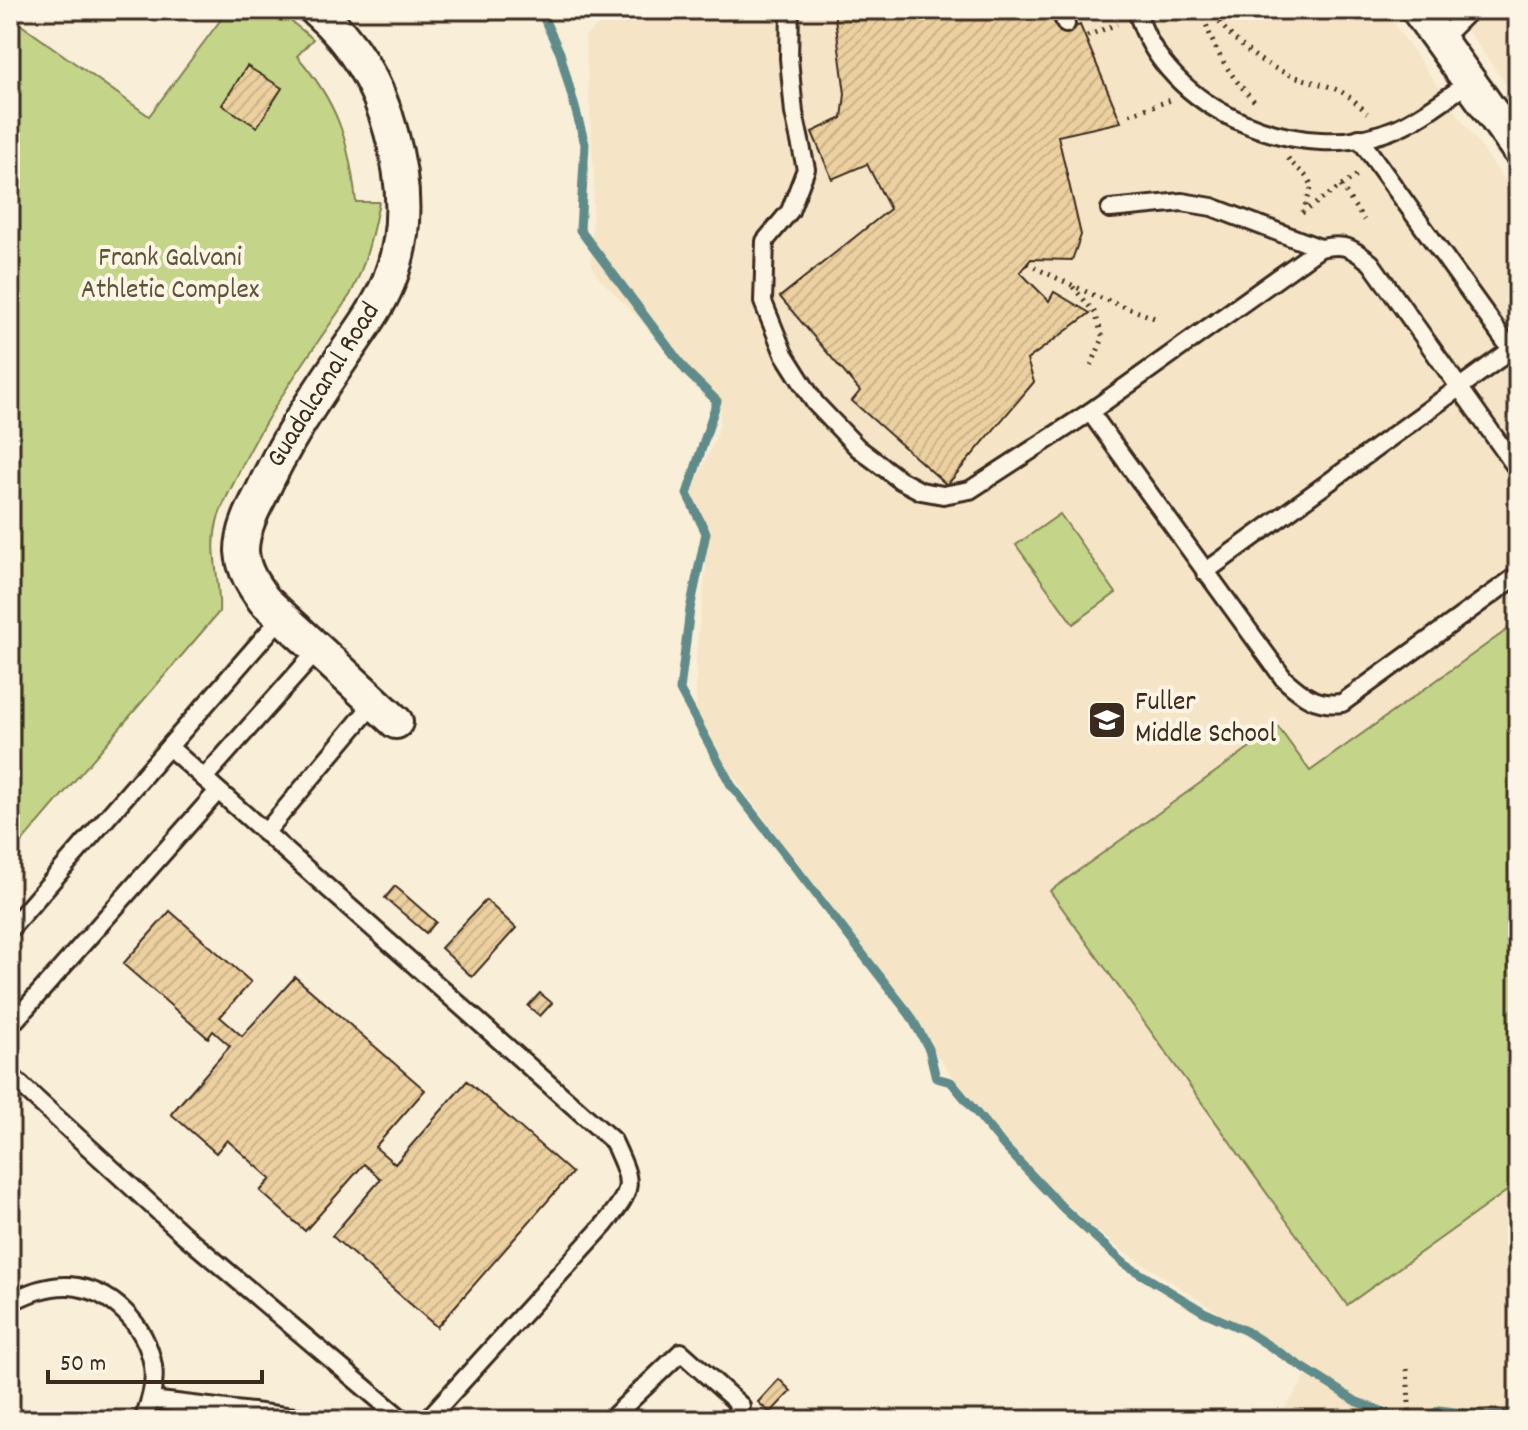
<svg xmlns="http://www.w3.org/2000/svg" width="1528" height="1430" viewBox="0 0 1528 1430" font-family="Dekko,sans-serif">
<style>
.built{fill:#f5e5c6}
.park{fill:#c4d589;stroke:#808054;stroke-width:2}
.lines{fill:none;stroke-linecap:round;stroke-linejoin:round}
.stream{stroke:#618b8b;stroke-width:9}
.building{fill:url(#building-hatch);stroke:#3b2a1e;stroke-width:2}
.service-casing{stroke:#3b2a1e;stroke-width:22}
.minor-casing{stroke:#3b2a1e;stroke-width:38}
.path{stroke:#3b2a1e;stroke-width:5;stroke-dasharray:2 6;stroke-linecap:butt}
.service{stroke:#fcf5e5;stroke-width:16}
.minor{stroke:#fcf5e5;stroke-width:32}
.labels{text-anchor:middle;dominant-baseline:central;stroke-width:8;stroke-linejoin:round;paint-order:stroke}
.park-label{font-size:28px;fill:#5d5539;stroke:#fcf5e5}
.street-label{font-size:28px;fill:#3b2a1e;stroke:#fcf5e5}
.poi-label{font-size:28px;fill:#3b2a1e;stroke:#fcf5e5;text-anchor:start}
</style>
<defs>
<pattern id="building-hatch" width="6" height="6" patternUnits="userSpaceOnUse" patternTransform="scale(2)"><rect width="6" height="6" fill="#ecd0a0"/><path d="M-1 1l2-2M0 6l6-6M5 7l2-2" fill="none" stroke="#cbb389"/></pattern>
</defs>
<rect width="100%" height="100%" fill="#f9eed7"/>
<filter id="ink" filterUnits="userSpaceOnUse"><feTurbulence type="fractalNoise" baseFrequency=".0125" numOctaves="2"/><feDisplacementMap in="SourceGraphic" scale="16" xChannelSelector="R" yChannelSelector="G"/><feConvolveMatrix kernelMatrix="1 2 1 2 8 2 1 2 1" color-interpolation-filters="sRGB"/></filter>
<g filter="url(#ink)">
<!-- built -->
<g class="built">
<polygon points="616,10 1384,10 1518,199 1518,1420 1277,1420 1310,1371 1120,1249 1032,1180 945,1066 698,728 696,712 696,652 706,569 706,533 692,492 718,432 721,407 702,383 598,277 591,263 594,176 585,36"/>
<polygon points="1453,10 1518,10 1518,101 1490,62"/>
</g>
<!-- park -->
<g class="park">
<path d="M228,10H277L313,39L297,56C338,103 349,141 356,202H379C372,235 366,265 350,295C310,354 267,412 237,476C230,491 221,506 217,522C209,553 221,581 219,612L10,856V17L149,116Z"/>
<polygon points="1060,514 1116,593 1073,624 1016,545"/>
<polygon points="1518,622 1518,1183 1347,1305 1050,891 1278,727 1310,771"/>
</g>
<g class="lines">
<!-- stream -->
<g class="stream">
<polyline points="540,10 560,53 585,144 580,230 687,372 717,401 687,494 706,533 690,609 680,690 731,785 910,1015 929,1049 936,1078 951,1082 1004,1146 1064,1209 1126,1265 1204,1312 1246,1331 1357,1402 1406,1420"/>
<polyline points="1427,1420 1439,1410 1487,1416 1518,1414"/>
</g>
</g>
<!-- building -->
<g class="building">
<polygon points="120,10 166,10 165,19"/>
<polygon points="834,10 1047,10 1060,32 1080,25 1121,122 1058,136 1081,235 1072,260 1031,259 1020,272 1049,301 1054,292 1090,313 1027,360 1034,382 947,485 852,401 860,391 780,297 890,209 867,164 832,179 812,132 842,118 845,94"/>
<polygon points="247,66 282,88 257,127 222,105"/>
<polygon points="395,886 436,922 426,933 385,898"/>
<polygon points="486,900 516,928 472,977 441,948"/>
<polygon points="170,911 251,982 220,1017 242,1036 295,977 425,1090 375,1147 395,1164 467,1081 572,1173 437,1327 332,1236 381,1179 364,1164 305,1231 260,1191 271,1179 227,1140 216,1153 171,1114 230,1046 213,1031 208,1038 123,964"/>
<polygon points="540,993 552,1003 540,1016 528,1006"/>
<polygon points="779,1379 791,1391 770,1413 758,1402"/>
</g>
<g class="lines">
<defs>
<g id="service">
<polyline points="790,10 789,58 794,113 806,169 790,211 765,241 763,302 784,354 815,403 858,448 900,480 921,491 943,495 970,490 1090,412"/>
<polyline points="1060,10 1066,24"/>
<path d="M1137,10C1163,111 1304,169 1397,128C1423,117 1447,97 1470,82"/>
<polyline points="1440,40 1470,10"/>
<polyline points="1359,138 1518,359"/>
<polyline points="1110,209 1182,202 1212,207 1320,248"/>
<path d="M1518,470L1371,263C1351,247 1345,243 1320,248L1090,412L1284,679C1303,696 1316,706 1342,703L1518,575"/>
<polyline points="1205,572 1511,350"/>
<path d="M169,747L613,1141C633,1185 635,1186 605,1224L427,1420"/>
<polyline points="204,778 317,651"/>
<polyline points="265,833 374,703"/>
<polyline points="10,929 281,618"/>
<polyline points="10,1026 218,791"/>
<polyline points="10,1075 183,1234 403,1420"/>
<path d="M10,1302C29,1293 47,1285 69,1286C112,1289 146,1325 153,1366C156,1384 150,1403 143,1420"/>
<polyline points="151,1400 320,1420"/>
<polyline points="610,1420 681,1352 741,1406 731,1420"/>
</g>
<g id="minor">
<path d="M316,10C354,43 378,83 391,132C405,181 408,233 389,281C378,309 358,334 342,358C312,402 283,445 261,494C252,511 242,531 242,551C243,570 253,585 264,600L396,722"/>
<polyline points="1418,10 1518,149"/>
</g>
</defs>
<!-- service casing -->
<use href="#service" class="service-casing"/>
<!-- minor casing -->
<use href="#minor" class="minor-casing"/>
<!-- path -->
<g class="path">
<path d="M1202,10C1212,49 1229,75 1257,104"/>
<path d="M1209,10C1231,38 1256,63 1291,75C1327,88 1339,83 1367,113"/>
<polyline points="1087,36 1117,24"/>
<polyline points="1130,114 1171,100"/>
<path d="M1288,158C1296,170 1306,172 1312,186L1303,212"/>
<polyline points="1341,186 1364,220"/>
<polyline points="1302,213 1360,173"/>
<polyline points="1027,264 1091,294 1157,319"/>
<polyline points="1073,287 1095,313 1103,338 1091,366"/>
<polyline points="1407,1369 1410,1420"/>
</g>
<!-- service -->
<use href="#service" class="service"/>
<!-- minor -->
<use href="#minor" class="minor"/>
</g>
</g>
<!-- icons -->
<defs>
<symbol id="school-square" viewBox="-11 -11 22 22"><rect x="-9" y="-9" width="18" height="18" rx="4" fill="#3b2a1e" stroke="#fcf5e5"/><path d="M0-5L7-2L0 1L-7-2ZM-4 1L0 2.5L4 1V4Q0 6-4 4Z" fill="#fff"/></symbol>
</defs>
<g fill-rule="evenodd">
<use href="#school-square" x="1085" y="698" width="44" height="44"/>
</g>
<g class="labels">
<!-- park labels -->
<g class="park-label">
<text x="170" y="260">Frank Galvani<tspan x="170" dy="32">Athletic Complex</tspan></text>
</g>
<!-- street labels -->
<g class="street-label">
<text transform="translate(325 386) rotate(-58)">Guadalcanal Road</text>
</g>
<!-- poi labels -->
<g class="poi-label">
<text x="1135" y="704">Fuller<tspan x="1135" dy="32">Middle School</tspan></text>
</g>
</g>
<!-- margin -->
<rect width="1528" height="1430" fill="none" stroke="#fcf5e5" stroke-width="40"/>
<rect x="20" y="20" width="1488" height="1390" fill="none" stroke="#3b2a1e" stroke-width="3" filter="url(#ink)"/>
<!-- scale -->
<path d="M48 1370v12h214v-12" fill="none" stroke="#3b2a1e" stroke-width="4"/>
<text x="60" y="1370" font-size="24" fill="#3b2a1e" stroke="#fcf5e5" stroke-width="6" paint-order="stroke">50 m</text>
</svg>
